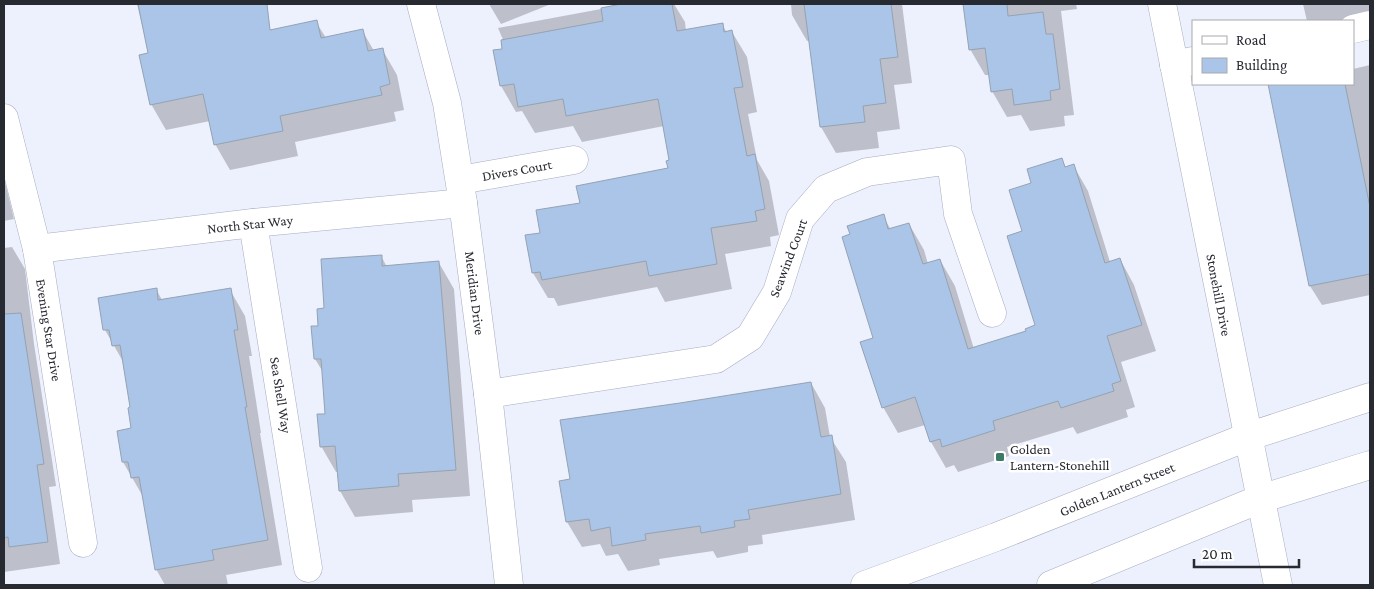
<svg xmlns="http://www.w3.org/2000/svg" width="1374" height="589" viewBox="0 0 1374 589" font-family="'Crimson Pro',serif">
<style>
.shadow{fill:#0003}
.building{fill:#aac5e7;stroke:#94a2b3}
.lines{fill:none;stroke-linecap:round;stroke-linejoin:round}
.minor-casing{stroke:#a7acc0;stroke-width:29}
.major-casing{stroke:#a7acc0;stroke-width:29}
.minor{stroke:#fff;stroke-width:28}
.major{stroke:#fff;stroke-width:28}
.poi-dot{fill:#3c7a68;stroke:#fff;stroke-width:2}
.labels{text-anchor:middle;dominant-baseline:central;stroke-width:5;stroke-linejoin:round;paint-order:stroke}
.street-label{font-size:14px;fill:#282a32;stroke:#fff}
.poi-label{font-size:14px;fill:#282a32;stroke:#fff;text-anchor:start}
</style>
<rect width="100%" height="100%" fill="#edf0fd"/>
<!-- shadow -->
<g class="shadow">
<polygon points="137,4 224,4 231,39 316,22 326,38 362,30 374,51 382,49 397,75 404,110 394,112 396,121 295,142 298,156 230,170 215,144 210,121 166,130 151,104 149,54"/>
<polygon points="489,4 551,4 501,24"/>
<polygon points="628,4 674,4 685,22 686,31 722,24 727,33 732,32 747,57 757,112 748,114 757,160 769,181 779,235 770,237 771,246 725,254 732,289 665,302 657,287 558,306 554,298 548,298 533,273 541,234 581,204 669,169 671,161 664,126 582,142 573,126 535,133 522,111 516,112 501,86 507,49 498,28"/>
<polygon points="791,4 902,4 912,83 894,85 900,129 877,132 879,148 836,153 821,127 810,40 807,41 792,15"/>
<polygon points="964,4 1076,4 1077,9 1061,11 1074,115 1064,116 1065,126 1030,131 1021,115 1007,117 992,91 990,75 985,75 970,49"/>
<polygon points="1303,4 1370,4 1370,30 1353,21 1307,21"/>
<polygon points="1370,65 1370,295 1322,305 1310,286 1270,86 1279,84 1353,84 1353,69"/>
<polygon points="1061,160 1066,168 1073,165 1088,191 1110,262 1120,259 1134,285 1156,351 1121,362 1135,407 1126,410 1128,417 1077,434 1073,427 1007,447 1009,456 958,472 954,465 946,468 931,442 925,425 898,433 883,407 875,339 883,216 891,230 909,224 924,250 928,264 940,260 955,286 974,349 1028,332 1037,326 1024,232 1033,184"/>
<polygon points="4,178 14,219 4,221"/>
<polygon points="12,247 25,269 34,344 56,486 49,487 60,564 4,572 4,248"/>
<polygon points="381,256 387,267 439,263 454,289 470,496 412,500 413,512 355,517 340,491 338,472 336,472 321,446 326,415 323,372 315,359 320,327 326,309"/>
<polygon points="156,289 162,300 230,290 245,316 252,356 249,356 261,433 260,433 282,565 226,575 228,585 165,585 156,569 145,500 123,462 132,429 131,408 125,365 105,330"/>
<polygon points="811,383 825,408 830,437 846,462 855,520 762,535 763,544 748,546 748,552 717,558 713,551 659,559 660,565 628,571 618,554 606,556 600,544 582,547 567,522 560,482 571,480"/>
</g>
<!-- building -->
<g class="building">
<polygon points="138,4 267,4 270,30 317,20 321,38 363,29 368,51 383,48 390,84 380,87 382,95 280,116 283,131 214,145 203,94 150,105 139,55 148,53"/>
<polygon points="621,4 672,4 677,31 723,23 724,32 732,30 743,87 734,88 747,156 755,154 765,209 755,211 757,221 711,228 717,264 649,276 646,261 542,280 540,272 532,273 525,235 540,233 536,210 580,203 576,186 668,168 666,161 669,160 658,99 566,116 563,99 518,107 514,84 500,86 493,50 502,49 501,40 603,21 601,8"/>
<polygon points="804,4 891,4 898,57 880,59 886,103 863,106 865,122 820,127"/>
<polygon points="963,4 1007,4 1008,16 1043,12 1046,34 1053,34 1060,89 1050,91 1051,100 1014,105 1012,89 991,92 985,48 969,50"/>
<polygon points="1268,84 1345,84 1370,207 1370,274 1309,286"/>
<polygon points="1062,158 1065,167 1074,164 1105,263 1120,258 1142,325 1107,336 1121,381 1112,384 1114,391 1061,408 1058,401 993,421 995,430 942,447 940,439 930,442 915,397 882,408 860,342 873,338 842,237 850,234 847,226 884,214 888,229 909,223 923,264 940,259 968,349 1026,331 1025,329 1035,325 1007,236 1022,231 1009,190 1031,183 1027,169"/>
<polygon points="382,255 382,266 439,261 456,470 398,474 399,486 339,491 335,446 320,447 317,414 325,414 321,359 314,359 311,326 318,326 317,309 324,308 321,259"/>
<polygon points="157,288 158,300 231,288 238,330 234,330 247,407 245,407 268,540 212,550 214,560 155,570 139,477 131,478 128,462 122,462 117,431 131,428 128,408 130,407 120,345 112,346 109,330 103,330 98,298"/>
<polygon points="21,313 44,464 37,465 48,542 9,547 8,537 4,538 4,314"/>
<polygon points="811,382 821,437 832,435 841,494 748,510 750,519 734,521 735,527 701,533 700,526 645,534 646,540 612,546 610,527 591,531 589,519 566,522 559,481 570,479 560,420 680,403"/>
</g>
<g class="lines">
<defs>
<g id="minor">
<polyline points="421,4 447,103 463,203 488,394 509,585"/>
<polyline points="1353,29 1370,25"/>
<polyline points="1174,65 1193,61"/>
<polyline points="4,118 37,249 83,543"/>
<polyline points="460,180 574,160"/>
<polyline points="253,223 308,568"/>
<polyline points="37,249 253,223 463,203"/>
<polyline points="488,394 716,359 750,337 777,292 800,219 826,189 867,172 951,160 958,214 992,313"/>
</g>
<g id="major">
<polyline points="1162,4 1278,585"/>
<polyline points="865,585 996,537 1247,437 1370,397"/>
<polyline points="1051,585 1260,499 1370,465"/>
</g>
</defs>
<!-- minor casing -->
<use href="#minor" class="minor-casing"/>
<!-- major casing -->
<use href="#major" class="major-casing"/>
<!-- minor -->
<use href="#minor" class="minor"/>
<!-- major -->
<use href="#major" class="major"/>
</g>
<!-- markers -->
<rect class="poi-dot" x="995" y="452" width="10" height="10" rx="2.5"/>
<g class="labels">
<!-- street labels -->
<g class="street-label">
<text transform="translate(517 170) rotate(-10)">Divers Court</text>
<text transform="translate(250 224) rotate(-6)">North Star Way</text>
<text transform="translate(788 258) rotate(-69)">Seawind Court</text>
<text transform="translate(475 293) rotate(83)">Meridian Drive</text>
<text transform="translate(1219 295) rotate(79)">Stonehill Drive</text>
<text transform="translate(49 330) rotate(81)">Evening Star Drive</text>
<text transform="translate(281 395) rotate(81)">Sea Shell Way</text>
<text transform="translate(1117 489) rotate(-22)">Golden Lantern Street</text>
</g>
<!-- poi labels -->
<g class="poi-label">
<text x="1010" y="449">Golden<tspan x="1010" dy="16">Lantern-Stonehill</tspan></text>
</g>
</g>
<!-- border -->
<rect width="1374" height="589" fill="none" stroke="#282a32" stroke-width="10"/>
<!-- legend -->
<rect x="1192" y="20" width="162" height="65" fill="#ffffff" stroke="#a9aaad"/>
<rect x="1202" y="36" width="25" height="8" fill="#ffffff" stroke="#a9aaad"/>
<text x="1236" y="45" font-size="15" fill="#282a32">Road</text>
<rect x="1202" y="58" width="25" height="15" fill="#aac5e7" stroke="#a9aaad"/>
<text x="1236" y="70" font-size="15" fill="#282a32">Building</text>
<!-- scale -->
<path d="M1194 559v8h105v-8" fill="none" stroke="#282a32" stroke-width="2.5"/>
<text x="1202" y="559" font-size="15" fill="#282a32" stroke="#ffffff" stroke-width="4" paint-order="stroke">20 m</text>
</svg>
